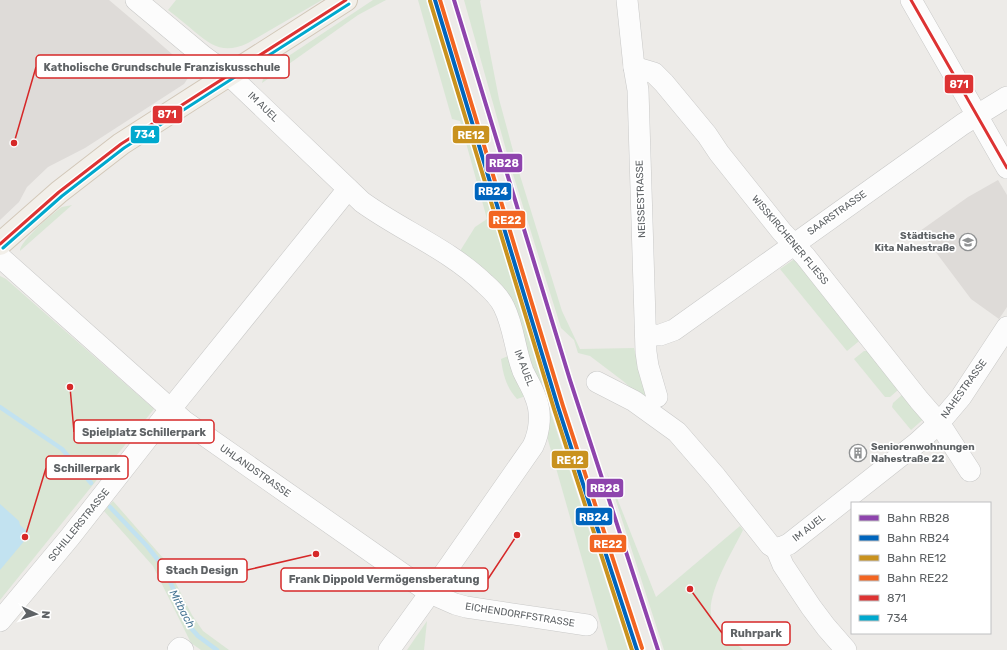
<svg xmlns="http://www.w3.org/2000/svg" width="1007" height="650" viewBox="0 0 1007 650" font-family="Rubik,sans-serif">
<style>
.education{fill:#dedbd8}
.green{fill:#d9e6d5}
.water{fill:#c2e2f0}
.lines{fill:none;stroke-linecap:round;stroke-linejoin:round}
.stream{stroke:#c2e2f0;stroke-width:4.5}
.minor-casing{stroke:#c9c9c8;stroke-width:22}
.major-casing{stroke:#d2c8b9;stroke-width:24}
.minor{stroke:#fcfcfc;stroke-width:21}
.major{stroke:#f2efe9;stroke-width:22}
.bus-1-casing{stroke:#fff;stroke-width:6}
.bus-2-casing{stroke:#fff;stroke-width:6}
.bus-1{stroke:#d33;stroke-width:3}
.bus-2{stroke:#00a9ce;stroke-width:3}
.rail-1-casing{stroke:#fff;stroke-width:7}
.rail-2-casing{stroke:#fff;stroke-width:7}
.rail-3-casing{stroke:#fff;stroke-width:7}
.rail-4-casing{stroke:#fff;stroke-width:7}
.rail-1{stroke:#8e44ad;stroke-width:4}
.rail-2{stroke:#0065bd;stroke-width:4}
.rail-3{stroke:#c9921e;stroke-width:4}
.rail-4{stroke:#f26522;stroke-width:4}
.labels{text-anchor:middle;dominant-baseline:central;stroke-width:3.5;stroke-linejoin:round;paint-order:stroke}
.street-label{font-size:10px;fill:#5e6265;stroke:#fff}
.poi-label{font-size:10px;font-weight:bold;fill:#5e6265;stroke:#fff;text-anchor:end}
.water-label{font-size:11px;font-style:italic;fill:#487694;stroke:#fff}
.leader{fill:none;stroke:#d62828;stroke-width:1.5}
.callout-dot{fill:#d62828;stroke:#fff;stroke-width:1.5}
.callout{fill:#fff;stroke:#d62828;stroke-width:1.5}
.callout-label{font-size:11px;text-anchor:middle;font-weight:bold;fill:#5e6265}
.line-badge{stroke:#fff;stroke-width:1.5}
.badge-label{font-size:11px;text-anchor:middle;font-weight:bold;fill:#fff}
</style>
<rect width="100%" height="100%" fill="#edebe8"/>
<!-- education -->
<g class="education">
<polygon points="0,0 109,0 148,33 189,69 190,75 184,84 85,148 48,167 27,187 19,202 0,220"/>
<polygon points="998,180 1007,195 1007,307 999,319 971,299 920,231 968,197"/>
</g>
<!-- green -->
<g class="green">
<path d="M176,0H322L248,43C225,54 213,47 195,32C186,24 177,17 168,10Z"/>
<polygon points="373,0 386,0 358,15 341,27 262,83 264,75 272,67"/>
<polygon points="418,0 427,0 544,383 540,383 460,251 475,227 487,219 460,121 452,119"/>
<polygon points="464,0 481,0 480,1 499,99 518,169 562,311 580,349 634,348 637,359 657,401 639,395 623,381 590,356 578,353 574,340 561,328 512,171"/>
<path d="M72,205L21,250L20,251C19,242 54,212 62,207C65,206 69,206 72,205Z"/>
<polygon points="796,258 864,337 847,351 780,269"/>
<polygon points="0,276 6,279 154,409 0,600"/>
<polygon points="864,351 873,351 898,390 890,397 885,397 854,359"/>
<path d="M508,356L526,396L517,399C506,387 503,374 501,359Z"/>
<polygon points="903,394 927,416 911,430 892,407 893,403"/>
<polygon points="546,398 628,650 608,650 546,433"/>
<path d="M606,470L656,597L740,526L743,530C734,549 700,603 714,622C722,633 734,640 743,650H664Z"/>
<polygon points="113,501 163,558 192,615 203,631 229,650 201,650 191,643 153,566 104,511"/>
<polygon points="427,621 424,650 407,650"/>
</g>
<!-- water -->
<polygon class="water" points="0,504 19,521 20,525 30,534 0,570"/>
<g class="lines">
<!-- stream -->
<g class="stream">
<polyline points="0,407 62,449 91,483"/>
<polyline points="110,507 147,546 158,560 167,575 191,628 198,636 217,650"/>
</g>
<defs>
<g id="minor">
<path d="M136,0L203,56L229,75L362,202C402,231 449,249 485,284C493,291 500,298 504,307C514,327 515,351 523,371C527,380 532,387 535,396C542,412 540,431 533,446L443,575L389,650"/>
<polyline points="627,0 634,67 638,90 646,352 648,366 657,397"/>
<polyline points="911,0 1007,168"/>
<polyline points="634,67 654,73 664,83 707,135 719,153 782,232 805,256 919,400 939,423 970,471"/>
<polyline points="0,257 184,421 430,593 455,604 466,607 587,625"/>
<polyline points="646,335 660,335 674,330 963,124 1007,97"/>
<path d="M597,382L634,401L677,432L716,477L770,545C777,550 782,547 789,544L917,443L939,423L961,397L1007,327"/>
<polyline points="776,548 783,565 811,607 826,627 846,650"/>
<polyline points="0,621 70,537 161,421 348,189"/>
<polyline points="178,650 180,648 183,650"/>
</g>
<polyline id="major" points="0,244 59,192 121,144 346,0"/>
</defs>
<!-- minor casing -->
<use href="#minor" class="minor-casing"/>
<!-- major casing -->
<use href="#major" class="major-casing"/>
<!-- minor -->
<use href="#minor" class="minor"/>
<!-- major -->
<use href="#major" class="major"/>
<defs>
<g id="bus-1">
<polyline points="911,0 1007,168"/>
<polyline points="0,244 59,192 121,144 346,0"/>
</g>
<polyline id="bus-2" points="3,248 62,196 124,148 349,4"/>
</defs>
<!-- bus-1 casing -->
<use href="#bus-1" class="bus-1-casing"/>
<!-- bus-2 casing -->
<use href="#bus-2" class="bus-2-casing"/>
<!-- bus-1 -->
<use href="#bus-1" class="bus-1"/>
<!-- bus-2 -->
<use href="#bus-2" class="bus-2"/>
<defs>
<polyline id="rail-1" points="454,0 570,380 658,650"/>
<polyline id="rail-2" points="435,0 558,407 637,650"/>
<polyline id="rail-3" points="430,1 554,409 632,650"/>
<polyline id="rail-4" points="440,0 563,406 642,648"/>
</defs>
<!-- rail-1 casing -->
<use href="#rail-1" class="rail-1-casing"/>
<!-- rail-2 casing -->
<use href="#rail-2" class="rail-2-casing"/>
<!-- rail-3 casing -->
<use href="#rail-3" class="rail-3-casing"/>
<!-- rail-4 casing -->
<use href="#rail-4" class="rail-4-casing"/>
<!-- rail-1 -->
<use href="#rail-1" class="rail-1"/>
<!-- rail-2 -->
<use href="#rail-2" class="rail-2"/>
<!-- rail-3 -->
<use href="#rail-3" class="rail-3"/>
<!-- rail-4 -->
<use href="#rail-4" class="rail-4"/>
</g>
<!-- icons -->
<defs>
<symbol id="school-ring" viewBox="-11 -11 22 22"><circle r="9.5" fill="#fff" stroke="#909293" stroke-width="1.5"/><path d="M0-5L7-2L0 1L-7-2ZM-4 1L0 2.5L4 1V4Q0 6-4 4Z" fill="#909293"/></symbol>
<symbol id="building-ring" viewBox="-11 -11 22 22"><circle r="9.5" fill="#fff" stroke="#909293" stroke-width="1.5"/><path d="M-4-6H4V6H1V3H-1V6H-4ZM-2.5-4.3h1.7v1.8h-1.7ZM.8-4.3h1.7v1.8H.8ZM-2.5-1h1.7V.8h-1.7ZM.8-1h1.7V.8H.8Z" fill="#909293"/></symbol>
</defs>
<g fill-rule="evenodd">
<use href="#school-ring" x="958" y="232" width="20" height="20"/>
<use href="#building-ring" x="848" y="443" width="20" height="20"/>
</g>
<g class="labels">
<!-- street labels -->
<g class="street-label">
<text transform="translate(263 107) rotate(44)">IM AUEL</text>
<text transform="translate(641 199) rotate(-92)">NEISSESTRASSE</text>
<text transform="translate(837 213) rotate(-35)">SAARSTRASSE</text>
<text transform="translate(790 240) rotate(50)">WISSKIRCHENER FLIESS</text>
<text transform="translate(524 368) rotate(69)">IM AUEL</text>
<text transform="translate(964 389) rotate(-54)">NAHESTRASSE</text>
<text transform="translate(255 471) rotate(35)">UHLANDSTRASSE</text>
<text transform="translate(79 525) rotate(-51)">SCHILLERSTRASSE</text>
<text transform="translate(809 528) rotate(-38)">IM AUEL</text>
<text transform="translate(520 615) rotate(9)">EICHENDORFFSTRASSE</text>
</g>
<!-- poi labels -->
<g class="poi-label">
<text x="955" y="236">Städtische<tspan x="955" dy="12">Kita Nahestraße</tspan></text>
<text x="871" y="447" text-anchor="start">Seniorenwohnungen<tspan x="871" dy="12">Nahestraße 22</tspan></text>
</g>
<!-- water labels -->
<g class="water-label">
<text transform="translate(182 609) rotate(62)">Mitbach</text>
</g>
</g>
<!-- callouts -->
<path class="leader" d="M14 143L36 67M70 387L74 432M25 537L46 468M316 554L247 570M517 535L488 579M690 589L722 633"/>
<g class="callout-dot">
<circle cx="14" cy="143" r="4"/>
<circle cx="70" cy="387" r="4"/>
<circle cx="25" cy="537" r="4"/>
<circle cx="316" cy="554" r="4"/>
<circle cx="517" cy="535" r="4"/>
<circle cx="690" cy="589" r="4"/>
</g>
<g class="callout">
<rect x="36" y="55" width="253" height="23" rx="4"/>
<rect x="74" y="420" width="140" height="23" rx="4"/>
<rect x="46" y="456" width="82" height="23" rx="4"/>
<rect x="158" y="559" width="89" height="23" rx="4"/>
<rect x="281" y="568" width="207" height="23" rx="4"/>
<rect x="722" y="622" width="68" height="23" rx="4"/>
</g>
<g class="callout-label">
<text x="162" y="71">Katholische Grundschule Franziskusschule</text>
<text x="144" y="436">Spielplatz Schillerpark</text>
<text x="87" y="472">Schillerpark</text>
<text x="202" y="574">Stach Design</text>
<text x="384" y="583">Frank Dippold Vermögensberatung</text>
<text x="756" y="637">Ruhrpark</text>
</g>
<g class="line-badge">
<rect x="944" y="74" width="30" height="20" rx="4" fill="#d33"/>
<rect x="152" y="105" width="31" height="19" rx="4" fill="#d33"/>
<rect x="130" y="125" width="30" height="19" rx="4" fill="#00a9ce"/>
<rect x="452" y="125" width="38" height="19" rx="4" fill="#c9921e"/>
<rect x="485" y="153" width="38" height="20" rx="4" fill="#8e44ad"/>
<rect x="474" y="182" width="38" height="19" rx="4" fill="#0065bd"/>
<rect x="488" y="210" width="38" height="19" rx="4" fill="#f26522"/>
<rect x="551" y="450" width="38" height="19" rx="4" fill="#c9921e"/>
<rect x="586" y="478" width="38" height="20" rx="4" fill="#8e44ad"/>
<rect x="575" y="507" width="38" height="19" rx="4" fill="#0065bd"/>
<rect x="589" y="534" width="38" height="19" rx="4" fill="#f26522"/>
</g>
<g class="badge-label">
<text x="959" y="88">871</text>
<text x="167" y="118">871</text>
<text x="145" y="138">734</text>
<text x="471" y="139">RE12</text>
<text x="504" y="167">RB28</text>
<text x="493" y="195">RB24</text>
<text x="507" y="224">RE22</text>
<text x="570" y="464">RE12</text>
<text x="605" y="492">RB28</text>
<text x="594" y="521">RB24</text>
<text x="608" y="548">RE22</text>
</g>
<!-- legend -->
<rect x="851" y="502" width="140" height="132" fill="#ffffff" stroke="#bfc0c1"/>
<rect x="859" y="515" width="20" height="6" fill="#8e44ad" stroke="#bfc0c1"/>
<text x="887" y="522" font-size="12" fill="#5e6265">Bahn RB28</text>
<rect x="859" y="535" width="20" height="6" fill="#0065bd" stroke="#bfc0c1"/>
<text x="887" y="542" font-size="12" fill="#5e6265">Bahn RB24</text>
<rect x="859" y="555" width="20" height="6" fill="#c9921e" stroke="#bfc0c1"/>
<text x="887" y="562" font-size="12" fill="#5e6265">Bahn RE12</text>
<rect x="859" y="575" width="20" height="6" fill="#f26522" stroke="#bfc0c1"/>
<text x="887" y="582" font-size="12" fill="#5e6265">Bahn RE22</text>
<rect x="859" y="595" width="20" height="6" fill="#dd3333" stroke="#bfc0c1"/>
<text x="887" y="602" font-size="12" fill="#5e6265">871</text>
<rect x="859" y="615" width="20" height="6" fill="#00a9ce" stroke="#bfc0c1"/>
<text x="887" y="622" font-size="12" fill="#5e6265">734</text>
<!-- north arrow -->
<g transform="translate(36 614) rotate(94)" stroke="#ffffff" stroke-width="3" paint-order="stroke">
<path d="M0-3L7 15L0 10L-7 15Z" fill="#5e6265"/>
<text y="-6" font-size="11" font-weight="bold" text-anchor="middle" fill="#5e6265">N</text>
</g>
</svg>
